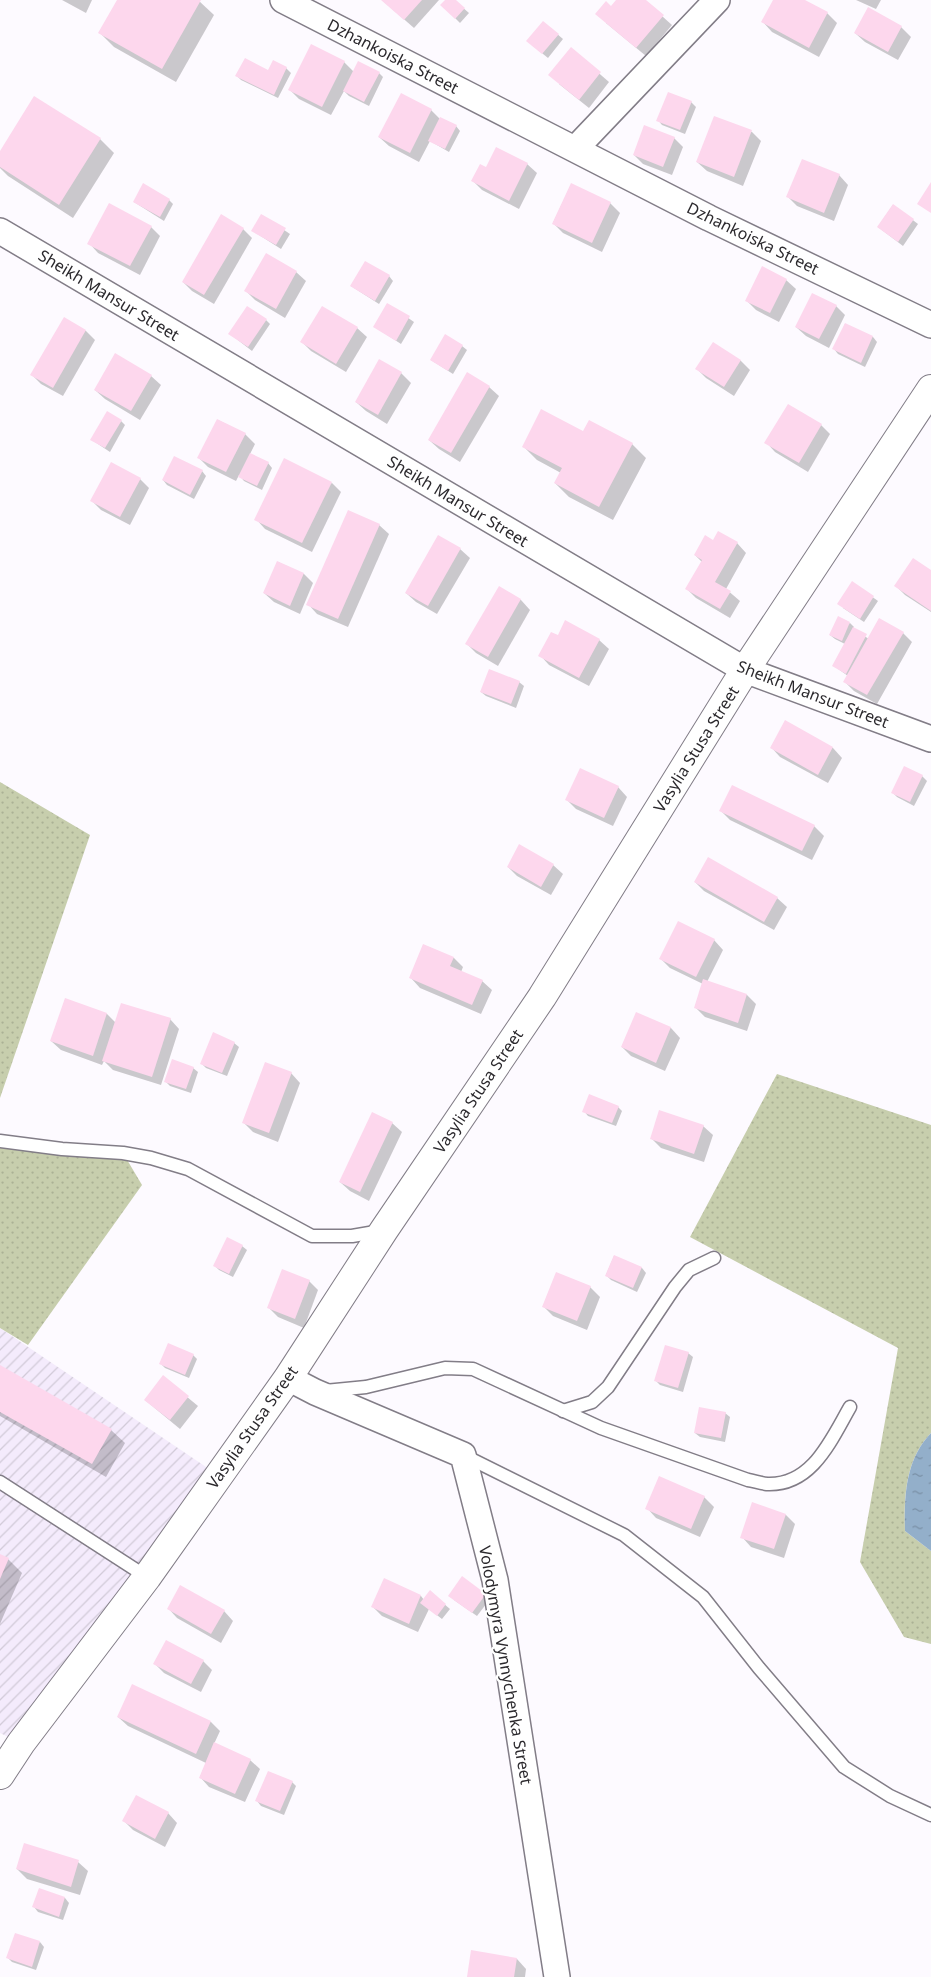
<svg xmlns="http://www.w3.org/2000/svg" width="931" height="1977" viewBox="0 0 931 1977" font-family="'Noto Sans',sans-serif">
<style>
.industrial{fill:url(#industrial-furrows)}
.grass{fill:url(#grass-dots)}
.water{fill:url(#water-ripples)}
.shadow{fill:#0003}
.building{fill:#fdd7ed}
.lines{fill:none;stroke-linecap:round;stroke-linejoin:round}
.service-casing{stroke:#827d87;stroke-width:15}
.minor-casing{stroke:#827d87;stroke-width:28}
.secondary-casing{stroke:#827d87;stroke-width:30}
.service{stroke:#fff;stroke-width:12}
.minor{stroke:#fff;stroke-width:25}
.secondary{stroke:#fff;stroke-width:28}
.labels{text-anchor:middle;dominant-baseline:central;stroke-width:4.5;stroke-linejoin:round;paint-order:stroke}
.street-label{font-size:16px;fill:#2b292d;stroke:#fff}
</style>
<defs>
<pattern id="industrial-furrows" width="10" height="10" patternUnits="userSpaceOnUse" patternTransform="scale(1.25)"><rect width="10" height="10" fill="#f4ebfc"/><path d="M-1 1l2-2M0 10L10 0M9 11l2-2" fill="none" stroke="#d1cad8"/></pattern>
<pattern id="grass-dots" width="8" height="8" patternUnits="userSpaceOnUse" patternTransform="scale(1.25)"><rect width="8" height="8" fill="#c7cead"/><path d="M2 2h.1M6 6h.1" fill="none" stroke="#abb195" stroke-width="1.8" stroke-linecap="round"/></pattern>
<pattern id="water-ripples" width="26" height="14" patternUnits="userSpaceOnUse" patternTransform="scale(1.25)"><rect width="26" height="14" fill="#93afca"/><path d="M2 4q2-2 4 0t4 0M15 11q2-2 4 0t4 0" fill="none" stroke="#788ea4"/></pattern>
</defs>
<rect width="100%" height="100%" fill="#fdfaff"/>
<!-- industrial -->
<polygon class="industrial" points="0,1328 218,1475 21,1743 0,1733"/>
<!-- grass -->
<g class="grass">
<polygon points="0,782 90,835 0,1098"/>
<path d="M777,1074L931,1125V1433C905,1460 904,1497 905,1531L931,1551V1644L904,1637L860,1562L898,1348L690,1237Z"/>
<polygon points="0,1141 123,1153 142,1185 28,1345 0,1328"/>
</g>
<!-- water -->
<path class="water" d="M931,1433V1551L905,1531C904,1497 905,1460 931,1433Z"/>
<!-- shadow -->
<g class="shadow">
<polygon points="62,0 92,0 86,13"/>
<polygon points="118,0 198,0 214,15 176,82 114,47 100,33"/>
<polygon points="382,0 439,0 414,28"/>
<polygon points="446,0 454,0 469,13 460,23 442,5"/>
<polygon points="618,0 644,0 672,25 646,56 606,23 612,7"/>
<polygon points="774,0 803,0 827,13 837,23 819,57 772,32 763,22"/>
<polygon points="856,0 881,0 876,9"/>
<polygon points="543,22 563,39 548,58 532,45"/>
<polygon points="901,27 911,37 898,60 865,42 855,33"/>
<polygon points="571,49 609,82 589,108 559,84"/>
<polygon points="274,62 286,68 291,73 278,98 241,80 237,76 269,72"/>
<polygon points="344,62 354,72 379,73 383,77 369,106 349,96 344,91 331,115 299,99 290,90"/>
<polygon points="691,102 696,107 685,134 662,125 658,120"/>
<polygon points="431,110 440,119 456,126 460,131 449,152 430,141 419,162 389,146 379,137"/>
<polygon points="715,117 752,132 761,141 743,186 707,171 697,162"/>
<polygon points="674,138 683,147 672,175 643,164 634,155"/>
<polygon points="100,139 114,153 73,218 8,176 0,168 0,153"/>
<polygon points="527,164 537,173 519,209 482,190 473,181"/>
<polygon points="839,175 848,185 834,221 797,206 788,197"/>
<polygon points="571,185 610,203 620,213 602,252 563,233 553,223"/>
<polygon points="169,200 173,204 164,221 134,202"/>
<polygon points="893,205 918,224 903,246 878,227"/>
<polygon points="262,215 290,234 281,249 253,231"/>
<polygon points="151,227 160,236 140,275 98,253 89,243"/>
<polygon points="243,229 252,238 214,304 192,291 183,282"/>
<polygon points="266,255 296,272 306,281 285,318 255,300 246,291"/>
<polygon points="389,276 393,281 379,304 351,286"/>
<polygon points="786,280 796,289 779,322 756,310 747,301"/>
<polygon points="388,304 414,322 401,344 375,327"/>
<polygon points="836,306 845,315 829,348 806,336 796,327"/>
<polygon points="64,319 86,331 95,340 63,396 41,384 32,375"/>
<polygon points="266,320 270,324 252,351 230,334"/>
<polygon points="845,324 873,337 877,342 865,367 838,354 834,349"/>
<polygon points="357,328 367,337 346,372 311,351 302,342"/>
<polygon points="462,346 467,350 453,374 431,360"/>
<polygon points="740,360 750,370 734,396 706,378 697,369"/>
<polygon points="401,373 411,383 387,424 366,411 356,402"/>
<polygon points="151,376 161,385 140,420 105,399 95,390"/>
<polygon points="489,387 499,396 460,462 439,449 429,440"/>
<polygon points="218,420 245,434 255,444 250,454 268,463 272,468 262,490 244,481 239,475 236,481 208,467 199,458"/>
<polygon points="121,421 125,425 110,452 92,440"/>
<polygon points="821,425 830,434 808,472 775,452 766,442"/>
<polygon points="583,432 632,444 646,458 613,520 569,497 555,483 561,473 537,460 523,446"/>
<polygon points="202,471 206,476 194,499 167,485 163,480"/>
<polygon points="140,479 149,488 130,525 101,510 92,501"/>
<polygon points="332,483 341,492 312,552 265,529 256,519"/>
<polygon points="379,525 389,534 348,627 317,614 308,604"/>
<polygon points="713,541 737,543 746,553 726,589 740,601 730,618 696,598 687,589 702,562 695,555"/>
<polygon points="460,549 470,558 437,614 416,602 406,593"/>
<polygon points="278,562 304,574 313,583 300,614 274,602 264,593"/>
<polygon points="931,572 931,612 905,595 896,586"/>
<polygon points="853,583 878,601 864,622 843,608"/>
<polygon points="499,588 521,600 530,610 498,666 476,653 467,644"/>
<polygon points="850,623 854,627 853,629 869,639 903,633 912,642 877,704 854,691 845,682 848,676 834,666 845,644 835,639 830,635"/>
<polygon points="558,637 599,640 609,649 589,686 549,665 540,655"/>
<polygon points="519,682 524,686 516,708 486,696 481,692"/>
<polygon points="786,722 833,748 842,758 828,783 780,757 771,747"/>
<polygon points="922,776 927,781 914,806 897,797 893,793"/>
<polygon points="618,787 627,797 613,826 576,809 567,800"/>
<polygon points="721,811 814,826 824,836 812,860 730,820"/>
<polygon points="553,865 563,874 551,895 517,876 508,867"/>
<polygon points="695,882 777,898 787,907 774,930 704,891"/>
<polygon points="714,940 723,950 707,982 747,995 756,1004 747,1031 705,1017 695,1007 703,984 670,968 661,959"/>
<polygon points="424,945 454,958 463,967 461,972 482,981 492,990 481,1014 420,988 411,978"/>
<polygon points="65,1000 107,1014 116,1023 170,1019 179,1029 161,1085 113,1070 104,1061 102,1065 61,1050 51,1041"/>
<polygon points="637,1014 671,1028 680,1038 665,1071 631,1056 622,1047"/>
<polygon points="234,1043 239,1047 227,1076 206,1068 201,1063"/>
<polygon points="193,1068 198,1072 191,1093 170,1086 165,1081"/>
<polygon points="291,1073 300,1083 278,1142 253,1132 244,1123"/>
<polygon points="618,1107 622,1111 616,1126 588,1116 584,1111"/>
<polygon points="392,1123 402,1132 369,1201 350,1191 340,1182"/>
<polygon points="703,1126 713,1135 704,1162 661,1148 651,1138"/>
<polygon points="242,1246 247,1250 233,1277 219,1270 215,1266"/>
<polygon points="614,1256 642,1268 646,1273 637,1292 611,1280 606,1275"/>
<polygon points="309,1281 318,1290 304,1328 278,1317 269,1308"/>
<polygon points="590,1287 600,1297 587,1330 553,1316 544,1307"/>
<polygon points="688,1353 693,1357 683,1392 660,1385 656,1381"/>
<polygon points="193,1355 197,1359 189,1378 165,1368 160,1363"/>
<polygon points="0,1367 111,1430 125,1443 106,1477 0,1416"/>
<polygon points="163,1377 198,1406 180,1429 145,1400"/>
<polygon points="725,1413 730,1417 725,1442 700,1437 695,1433"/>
<polygon points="704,1497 714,1507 700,1537 656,1518 647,1508"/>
<polygon points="753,1504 786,1515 795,1524 784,1558 751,1547 742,1537"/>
<polygon points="0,1555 8,1559 22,1573 0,1624"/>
<polygon points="385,1580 421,1596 424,1600 430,1592 450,1609 442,1619 429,1609 418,1632 382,1616 373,1607"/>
<polygon points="485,1595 490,1599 477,1616 454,1600"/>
<polygon points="168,1608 224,1611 233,1621 221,1643 177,1618"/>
<polygon points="203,1661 212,1670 201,1692 164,1673 155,1664"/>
<polygon points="118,1717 211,1722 220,1731 214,1744 250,1760 260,1769 245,1802 209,1787 200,1777 206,1763 128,1726"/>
<polygon points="292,1782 296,1786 284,1815 261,1806 257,1801"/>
<polygon points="168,1813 177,1823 165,1847 133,1830 124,1821"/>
<polygon points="78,1862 88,1871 80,1895 27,1879 17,1869"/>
<polygon points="40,1890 65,1898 69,1903 63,1920 38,1912 34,1907"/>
<polygon points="40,1942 44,1947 36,1970 12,1962 8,1958"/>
<polygon points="472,1952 517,1959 526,1969 525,1977 468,1977"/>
</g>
<!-- building -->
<g class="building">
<polygon points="117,0 201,0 162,69 98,33"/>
<polygon points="381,0 422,0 404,20"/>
<polygon points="445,0 456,0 465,8 455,19 440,5"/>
<polygon points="616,0 646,0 664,15 636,48 595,14 606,1 611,6"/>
<polygon points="773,0 805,0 828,12 809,48 761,22"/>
<polygon points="868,7 902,26 888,52 854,33"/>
<polygon points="543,21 559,34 542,54 526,41"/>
<polygon points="311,44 345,61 322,107 288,90"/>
<polygon points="571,47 601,72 579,100 548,75"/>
<polygon points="245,58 268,70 273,60 287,67 274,95 235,76"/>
<polygon points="358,61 380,72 364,102 343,91"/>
<polygon points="668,92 692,101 680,130 656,121"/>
<polygon points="401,93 432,109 410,153 378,137"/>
<polygon points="34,96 101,138 59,205 0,167 0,151"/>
<polygon points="714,116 752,130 734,177 696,162"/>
<polygon points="440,117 457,125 445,149 428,141"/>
<polygon points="644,125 675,137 663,167 633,155"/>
<polygon points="496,147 528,163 509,201 471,181 480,164 486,167"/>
<polygon points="802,159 840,174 824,213 786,197"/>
<polygon points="931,182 931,213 917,204"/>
<polygon points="143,183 170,199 160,217 133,202"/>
<polygon points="571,183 611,202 592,243 552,224"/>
<polygon points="109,203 152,226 130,266 87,244"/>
<polygon points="893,204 914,219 898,242 877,227"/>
<polygon points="221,214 244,228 204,295 182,282"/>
<polygon points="261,214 286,228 276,245 251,231"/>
<polygon points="266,253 297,271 276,309 244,291"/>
<polygon points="365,261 390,275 375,301 350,286"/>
<polygon points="762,266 787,279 770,313 745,301"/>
<polygon points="812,293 837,305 819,339 795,327"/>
<polygon points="387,303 410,316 396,341 373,327"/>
<polygon points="247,306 267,319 248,347 228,334"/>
<polygon points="322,306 358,327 336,364 300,342"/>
<polygon points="64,317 86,330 53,388 30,375"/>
<polygon points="845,323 873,336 861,363 832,349"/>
<polygon points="445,334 463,345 448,371 430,360"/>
<polygon points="713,342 741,360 724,387 695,369"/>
<polygon points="115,353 152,375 131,411 94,390"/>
<polygon points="379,359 402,372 378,415 355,402"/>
<polygon points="467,372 490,386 451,453 428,440"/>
<polygon points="788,404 822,424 799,463 764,443"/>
<polygon points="541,409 583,431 589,420 633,443 599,507 554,483 562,468 522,447"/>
<polygon points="107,411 122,420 105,448 90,440"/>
<polygon points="217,419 246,433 226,472 197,458"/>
<polygon points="250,453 269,462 257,486 238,477"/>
<polygon points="174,456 203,470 190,495 162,480"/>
<polygon points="284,458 332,482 302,543 254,520"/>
<polygon points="111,462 141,478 120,517 90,501"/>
<polygon points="348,510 380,524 338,619 306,605"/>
<polygon points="718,531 738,542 715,582 731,591 720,609 685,589 702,560 694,555 705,535 713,540"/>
<polygon points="438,535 461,548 428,606 405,593"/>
<polygon points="913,558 931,570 931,611 894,586"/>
<polygon points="277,561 304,573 290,606 263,593"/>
<polygon points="852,581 874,596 860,619 837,604"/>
<polygon points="499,586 521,599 488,657 465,644"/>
<polygon points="838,616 850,622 842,641 829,635"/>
<polygon points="879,618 904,632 867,695 843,682"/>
<polygon points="565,620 600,639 579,678 538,656 551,632 558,635"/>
<polygon points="853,627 867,634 846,674 832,666"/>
<polygon points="489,669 520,681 511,704 480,692"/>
<polygon points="785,720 833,747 818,775 770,748"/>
<polygon points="904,766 923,775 910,802 891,793"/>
<polygon points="580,768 619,786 604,818 565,800"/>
<polygon points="732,785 815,825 802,851 719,811"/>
<polygon points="519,844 554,864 541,887 507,867"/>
<polygon points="708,857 778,897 764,922 694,882"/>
<polygon points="678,921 715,939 696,977 659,959"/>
<polygon points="423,944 454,957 450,966 483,980 472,1005 409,978"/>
<polygon points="703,979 747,994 738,1023 694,1008"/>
<polygon points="65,998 107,1013 93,1056 50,1041"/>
<polygon points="121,1003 171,1018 152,1077 102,1061"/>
<polygon points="636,1012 671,1027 656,1063 621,1047"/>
<polygon points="213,1032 235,1042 222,1073 200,1064"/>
<polygon points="172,1059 194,1067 186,1089 164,1082"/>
<polygon points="265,1062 292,1072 269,1133 242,1123"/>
<polygon points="589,1094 619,1106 612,1123 582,1112"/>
<polygon points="659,1110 704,1125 694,1154 650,1139"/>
<polygon points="372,1112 393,1122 360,1192 339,1182"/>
<polygon points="227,1237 243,1245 229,1274 213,1266"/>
<polygon points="614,1255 642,1267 633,1288 605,1276"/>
<polygon points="282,1269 310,1280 295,1319 267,1308"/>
<polygon points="556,1272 591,1286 577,1321 542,1307"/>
<polygon points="168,1343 194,1354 185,1375 159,1364"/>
<polygon points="665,1345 689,1352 678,1388 654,1381"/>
<polygon points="0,1365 112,1429 92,1464 0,1412"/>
<polygon points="163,1375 189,1396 170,1420 144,1400"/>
<polygon points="699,1407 726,1412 721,1438 694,1433"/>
<polygon points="659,1476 705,1496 691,1529 645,1509"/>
<polygon points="752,1502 786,1514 774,1549 740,1538"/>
<polygon points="0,1554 9,1558 0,1579"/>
<polygon points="462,1576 486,1594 472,1613 448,1596"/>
<polygon points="384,1578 421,1595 409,1624 371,1607"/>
<polygon points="180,1585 225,1610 211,1634 167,1609"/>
<polygon points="430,1590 446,1604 437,1616 420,1603"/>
<polygon points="166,1640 204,1660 191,1684 153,1664"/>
<polygon points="132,1684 211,1721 196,1754 117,1717"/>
<polygon points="214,1742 251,1759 235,1794 199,1778"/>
<polygon points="268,1771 293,1781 280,1811 255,1801"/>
<polygon points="136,1795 169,1812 155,1839 122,1821"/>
<polygon points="24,1843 79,1860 71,1887 16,1869"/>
<polygon points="39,1888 65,1897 59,1917 32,1907"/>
<polygon points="15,1933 40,1941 32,1967 6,1958"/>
<polygon points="471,1950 517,1958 514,1977 467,1977"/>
</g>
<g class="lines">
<defs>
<g id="service">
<polyline points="0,1141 62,1149 123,1153 151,1158 188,1169 312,1236 352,1236 381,1231"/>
<path d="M325,1391L366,1387L445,1368L473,1369L601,1428L748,1480C754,1481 760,1483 767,1484C812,1486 831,1440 850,1407"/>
<polyline points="563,1411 592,1402 608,1387 675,1287 689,1270 714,1258"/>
<polyline points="463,1455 624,1535 703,1597 759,1668 844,1767 890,1796 931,1815"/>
<polyline points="0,1482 147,1577"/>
</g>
<g id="minor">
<polyline points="283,0 709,218 931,325"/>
<polyline points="576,148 717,0"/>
<polyline points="0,231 745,670 931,739"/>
<polyline points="288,1378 315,1392 463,1455 495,1580 557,1977"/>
</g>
<polyline id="secondary" points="0,1775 21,1743 147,1577 288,1378 384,1230 542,997 745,670 931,389"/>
</defs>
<!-- service casing -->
<use href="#service" class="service-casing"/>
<!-- minor casing -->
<use href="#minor" class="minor-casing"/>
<!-- secondary casing -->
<use href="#secondary" class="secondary-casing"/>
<!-- service -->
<use href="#service" class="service"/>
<!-- minor -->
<use href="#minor" class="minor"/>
<!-- secondary -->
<use href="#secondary" class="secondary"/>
</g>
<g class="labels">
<!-- street labels -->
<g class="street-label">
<text transform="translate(393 56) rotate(27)">Dzhankoiska Street</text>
<text transform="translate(753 238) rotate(26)">Dzhankoiska Street</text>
<text transform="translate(109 295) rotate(31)">Sheikh Mansur Street</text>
<text transform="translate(458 501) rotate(31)">Sheikh Mansur Street</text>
<text transform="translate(813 694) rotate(21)">Sheikh Mansur Street</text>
<text transform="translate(696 749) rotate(-58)">Vasylia Stusa Street</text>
<text transform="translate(478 1091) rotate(-56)">Vasylia Stusa Street</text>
<text transform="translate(252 1427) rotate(-55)">Vasylia Stusa Street</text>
<text transform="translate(506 1665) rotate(80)">Volodymyra Vynnychenka Street</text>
</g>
</g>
</svg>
